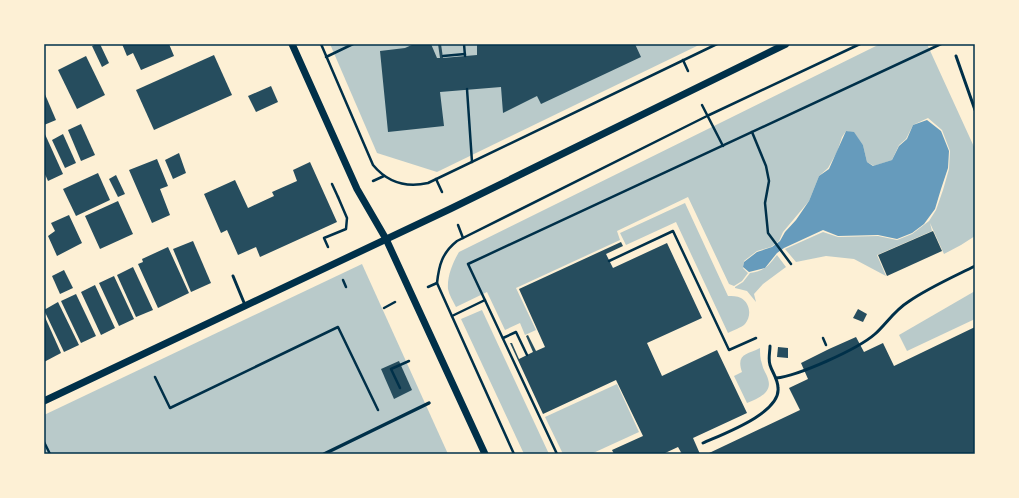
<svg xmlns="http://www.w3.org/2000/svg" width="1019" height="498" viewBox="0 0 1019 498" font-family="Bitter,serif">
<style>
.green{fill:#b9caca}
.water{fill:#669bbc}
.building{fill:#264d5e}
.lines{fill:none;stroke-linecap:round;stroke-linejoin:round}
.path{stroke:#003049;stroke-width:2.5}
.service{stroke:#003049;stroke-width:3}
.pedestrian{stroke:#003049;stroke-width:3.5}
.tertiary{stroke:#003049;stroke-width:7}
.neatline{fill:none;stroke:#003049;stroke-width:1.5}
</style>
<rect width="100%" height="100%" fill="#fdf0d5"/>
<!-- green -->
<g class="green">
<polygon points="330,44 701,44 437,172 377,153"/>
<path d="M880,44H927L975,149V236L961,245L944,254L930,223L932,231L877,255L886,276L854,259L826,256L796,262L785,249L823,232L838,237L878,236L897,240L912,234L929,221L936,210L943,190L949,169L950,151L942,130L928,118L913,125L906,139L899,145L892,160L874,166L867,162L863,145L854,133L846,131L842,137L837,152L828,168L819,176L809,201L783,232L779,241L771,247L757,251L744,261L743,268L748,273L742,281L734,286L729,284L688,197L617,231L620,240L516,288L536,330L525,335L520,323L505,330L487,292L456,307C453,301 449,295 448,289C447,276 453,262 459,252Z"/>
<path d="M685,203L728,296C732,296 737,296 741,298C750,303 752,316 745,324C741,328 733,330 728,333L676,222L626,245L620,233Z"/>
<path d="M777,255L786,267L763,284L754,294L756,302L747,291L735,288V287L743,282L750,273C765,271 768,266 777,255Z"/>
<polygon points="362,264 448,454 44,454 44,415"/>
<polygon points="975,291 975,319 907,351 899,335"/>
<polygon points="482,310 549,454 524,454 461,319"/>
<path d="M760,348C760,353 760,359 762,364C763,370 767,374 768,379C773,393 757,399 747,403L734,376L742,372C736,354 746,355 760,348Z"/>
<polygon points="617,384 639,432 591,454 563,454 545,417"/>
</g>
<!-- water -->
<polygon class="water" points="927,120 941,131 949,151 948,168 941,189 935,209 924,224 912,233 897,239 878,235 838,236 823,230 784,248 777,253 765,268 749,272 743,267 744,262 757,252 772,247 780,241 785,232 796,220 809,201 819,176 829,169 846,131 854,132 863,145 867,162 873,166 892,160 899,146 907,139 913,125"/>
<!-- building -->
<g class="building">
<polygon points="97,44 100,44 109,63 102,67 92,46"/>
<polygon points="122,44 169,44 174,56 141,70 133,53 127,56"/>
<polygon points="414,44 431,44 437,58 440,58 438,44 441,44 443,58 477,55 477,44 635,44 641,57 541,104 537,96 503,113 501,87 440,92 444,126 388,132 380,51 405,48"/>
<polygon points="214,55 232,95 154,130 136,90"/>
<polygon points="86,56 105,95 77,109 58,70"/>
<polygon points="271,86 278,102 256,112 248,96"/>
<polygon points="44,92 56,120 44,125"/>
<polygon points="81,124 95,155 81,161 68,130"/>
<polygon points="44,132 63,174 48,181 44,172"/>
<polygon points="63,134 76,163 65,168 52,140"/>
<polygon points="179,153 186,173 173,179 165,160"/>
<polygon points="157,159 168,186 160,189 170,215 152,223 129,170"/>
<polygon points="310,162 337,222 260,257 256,247 238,255 227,230 221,233 204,194 235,180 248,208 274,196 272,192 297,181 293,170"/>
<polygon points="98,173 110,200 76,216 63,189"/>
<polygon points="116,175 125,194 118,197 109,179"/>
<polygon points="118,201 133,234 100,249 85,216"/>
<polygon points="69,215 82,243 57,256 48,236 55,231 51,223"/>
<polygon points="933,231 942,251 887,276 878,255"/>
<polygon points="193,241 211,283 191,292 173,249"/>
<polygon points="621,242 623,246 606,254 613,268 667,243 702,318 647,343 662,376 717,350 747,413 693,438 700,454 682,454 678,447 663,454 614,454 612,450 643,436 616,380 543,414 510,343 512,343 519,359 533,352 526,336 528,335 536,351 545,347 519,289"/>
<polygon points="168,247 189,293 158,308 138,264 143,262 142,259"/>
<polygon points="133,267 153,310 136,317 117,275"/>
<polygon points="64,270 73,288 60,294 52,276"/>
<polygon points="114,276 134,319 119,326 99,283"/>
<polygon points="95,285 115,328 101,335 81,292"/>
<polygon points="76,294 96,336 81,343 61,301"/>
<polygon points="58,302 79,345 64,352 44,310"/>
<polygon points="858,309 867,314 863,322 853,318"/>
<polygon points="44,315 61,353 44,362"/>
<polygon points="975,327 975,454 707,454 800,410 789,388 808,379 801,363 829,349 856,337 864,352 883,343 894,366"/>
<polygon points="778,347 788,348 788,358 777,357"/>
<polygon points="399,361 412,390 394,399 381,369"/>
</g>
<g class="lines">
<!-- path -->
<g class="path">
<path d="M321,44L373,165C388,183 406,188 428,183L717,44"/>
<polyline points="464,44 465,56"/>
<polyline points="443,56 465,54"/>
<polyline points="326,57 353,44"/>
<polyline points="683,60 688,71"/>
<polyline points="467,89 472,162"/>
<polyline points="702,105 723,146"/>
<polyline points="752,132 766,166 769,181 765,203 768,233 791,264"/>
<polyline points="436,179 442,192"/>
<polyline points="373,181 384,176"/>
<polyline points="332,184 338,197"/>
<polyline points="458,225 463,238"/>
<polyline points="328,247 324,238 346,229 347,218 338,197"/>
<polyline points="609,261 673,231 729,350 756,338"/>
<polyline points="343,280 346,287"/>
<path d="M437,283C439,265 442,253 457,241L707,116L860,44"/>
<polyline points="428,287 437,283 514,454"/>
<polyline points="384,308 395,302"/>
<polyline points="452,316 485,300"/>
<polyline points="503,338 516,332 527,355"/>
<polyline points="823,338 826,345"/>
<polyline points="155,377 170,408 338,327 378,410"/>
<polyline points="400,388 391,369 409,361"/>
<polyline points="44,442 50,454"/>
<polyline points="557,454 468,264 941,44"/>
</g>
<!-- service -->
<g class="service">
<polyline points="956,56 975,110"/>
<polyline points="233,276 245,305"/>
<path d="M776,378C798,376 858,349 875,334C886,324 895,310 908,302C928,288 953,277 975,266"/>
<path d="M703,443C723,434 781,413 778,388C778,379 772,372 770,365C768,359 770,352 770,346"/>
</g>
<!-- pedestrian -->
<polyline class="pedestrian" points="324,454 429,403"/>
<!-- tertiary -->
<g class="tertiary">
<polyline points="292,44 357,189 386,239 485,454"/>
<polyline points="44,401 450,209 786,44"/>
</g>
</g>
<!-- border -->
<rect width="1019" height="498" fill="none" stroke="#fdf0d5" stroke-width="90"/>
<rect x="45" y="45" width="929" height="408" class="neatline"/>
</svg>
